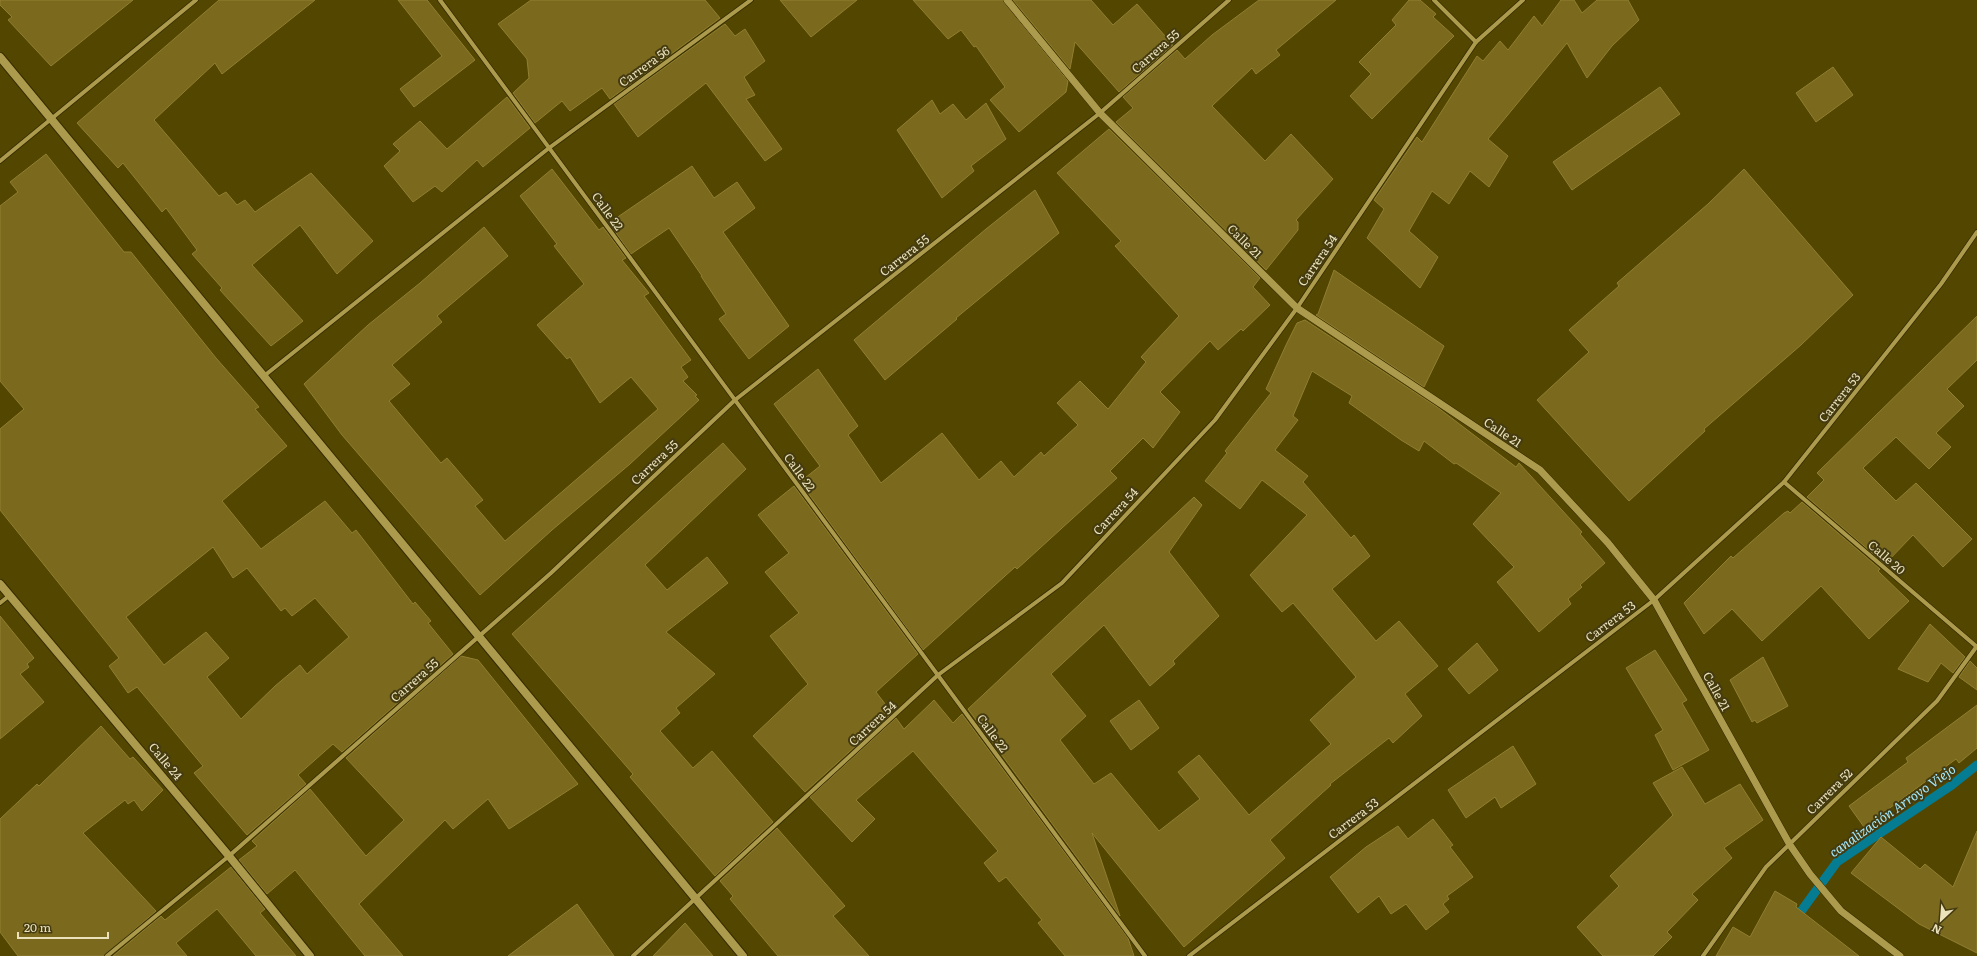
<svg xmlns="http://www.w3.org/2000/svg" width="1977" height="956" viewBox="0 0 1977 956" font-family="Literata,serif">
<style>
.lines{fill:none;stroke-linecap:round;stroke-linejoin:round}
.stream{stroke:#057c92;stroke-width:9}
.building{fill:#7b6a1e;stroke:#917f30;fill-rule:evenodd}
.minor-casing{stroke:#352c00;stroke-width:5.5}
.tertiary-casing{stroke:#352c00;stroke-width:8}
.secondary-casing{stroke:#352c00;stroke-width:10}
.minor{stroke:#ad9b4d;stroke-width:4}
.tertiary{stroke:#ad9b4d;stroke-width:7}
.secondary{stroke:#ad9b4d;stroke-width:8}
.labels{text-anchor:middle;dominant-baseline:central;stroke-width:4;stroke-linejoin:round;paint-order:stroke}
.street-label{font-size:12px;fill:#ebe2bc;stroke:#453b11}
.water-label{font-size:13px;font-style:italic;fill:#a3eafd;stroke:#453b11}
</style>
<rect width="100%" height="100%" fill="#534601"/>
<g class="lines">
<!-- stream -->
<polyline class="stream" points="1794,921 1837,862 1952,785 1977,765"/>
</g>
<!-- building -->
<g class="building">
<polygon points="0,0 133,0 51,66 8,20 12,17 0,5"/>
<polygon points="219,0 315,0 222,74 215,63 154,120 219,196 226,192 237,205 245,200 255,212 311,173 373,241 337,274 300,225 252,265 303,321 271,346 220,290 222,288 192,254 197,250 166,208 162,212 123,163 118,168 77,123"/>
<polygon points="398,0 427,0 475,60 414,107 400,89 442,56"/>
<polygon points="531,0 705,0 720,18 610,99 602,88 570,111 562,101 535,123 513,93 529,78 527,59 498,24"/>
<polygon points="780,0 857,0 811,37"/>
<polygon points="913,0 1002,0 1068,81 1066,92 1019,132 990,100 1005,87 976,46 974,47 961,30 948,39"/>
<polygon points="1013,0 1091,0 1113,25 1137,4 1173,45 1119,92 1075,42 1070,69"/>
<polygon points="1259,0 1336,0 1276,50 1280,55 1256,74 1252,68 1212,106 1265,161 1291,134 1333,179 1296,220 1298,222 1298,230 1266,270 1116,122 1133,108 1123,97 1177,50 1185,59 1212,35"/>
<polygon points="1409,0 1420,0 1436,14 1433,17 1454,36 1372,119 1350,96 1371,74 1359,62 1396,25 1392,20"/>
<polygon points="1561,0 1574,0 1582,13 1597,0 1628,0 1639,20 1612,46 1587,78 1567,43 1488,139 1508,156 1489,187 1470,171 1449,204 1432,191 1409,231 1438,257 1420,288 1367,238 1384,209 1374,200 1417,137 1422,142 1477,56 1483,61 1500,41 1508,50 1534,16 1542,26"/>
<polygon points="725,24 735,36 745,29 765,61 744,77 755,95 746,99 782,149 765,161 706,83 638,137 614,104"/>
<polygon points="1833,67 1853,95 1816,122 1796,93"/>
<polygon points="1660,87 1680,114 1572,190 1553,162"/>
<polygon points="507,97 530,128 483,167 477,160 442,192 435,186 413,202 384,166 400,151 393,144 420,121 447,149"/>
<polygon points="932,100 940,114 953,104 966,120 986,103 1006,139 971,166 974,171 942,198 897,130"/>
<polygon points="1109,129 1260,278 1253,287 1270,305 1243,331 1241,329 1218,350 1210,341 1160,392 1180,412 1153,448 1143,438 1110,471 1117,478 1017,569 1015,567 923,650 800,482 820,466 774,404 818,369 858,426 848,435 881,483 942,433 979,480 1001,461 1014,477 1041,452 1044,456 1078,425 1057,403 1080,381 1108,409 1146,362 1141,357 1179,316 1115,246 1121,241 1057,173"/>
<path d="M46,154L124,252H131L216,358L259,407L255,409L287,446L222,501L261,549L325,501L352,533L356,530L413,604L415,602L431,621L428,623L453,654L342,752L333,744L298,775L306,784L247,835L194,773L203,766L137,687L128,693L109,666L119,658L0,510V429L24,409L0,381V206L18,192L10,182ZM213,547L233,578L247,568L281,611L285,608L292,616L315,598L349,637L307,674L300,665L275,686L241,719L207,677L229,658L206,632L164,665L126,617Z"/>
<polygon points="692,166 714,198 737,182 755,208 723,232 789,326 749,359 719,319 726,314 701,276 702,276 669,228 631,254 609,223"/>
<polygon points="552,169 599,230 603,227 626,258 622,260 649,293 644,296 691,360 681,367 688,377 683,381 697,395 695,396 699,400 630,464 552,530 480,595 342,435 304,384 368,325 420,283 484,227 508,256 437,316 442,322 392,365 410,384 389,401 441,463 447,458 483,500 475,506 505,541 658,409 631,377 600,403 570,357 567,359 537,325 584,284 554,246 557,244 520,196"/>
<polygon points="1744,169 1853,295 1801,345 1704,429 1705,431 1629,501 1537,400 1589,352 1569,330 1619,286 1617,283 1708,204"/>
<polygon points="1035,190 1059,233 956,318 957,319 885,380 854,340 986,229"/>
<polygon points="1334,270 1444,346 1424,387 1316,315 1318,314"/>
<polygon points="1977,316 1977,360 1947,389 1964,406 1936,433 1951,447 1929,469 1896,437 1863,468 1896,501 1916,483 1972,539 1943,567 1913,535 1885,564 1807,497 1824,480 1817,473"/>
<polygon points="1305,320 1437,407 1516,467 1519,463 1582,532 1580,534 1605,563 1580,585 1582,587 1568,599 1571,604 1539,632 1497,582 1514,567 1473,524 1501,493 1456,463 1454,464 1424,441 1419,451 1401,440 1349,403 1352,396 1312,371 1293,416 1298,420 1275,450 1308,476 1303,482 1351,538 1354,535 1370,556 1332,589 1376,641 1399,621 1438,666 1405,694 1422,716 1393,743 1389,738 1330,784 1331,785 1270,840 1285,858 1184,947 1092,833 1120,916 968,709 1194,497 1202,505 1169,552 1219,616 1173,661 1175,664 1150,686 1104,625 1051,674 1086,716 1060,740 1094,784 1111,773 1159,831 1200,799 1178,772 1199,755 1249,815 1331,744 1310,720 1356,677 1293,603 1282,612 1250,575 1307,515 1262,480 1240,509 1205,481 1227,453 1225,451 1271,393 1266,389 1286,345 1297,323"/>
<polygon points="723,443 746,469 645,565 667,590 707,557 728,583 666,632 715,674 676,708 680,713 660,731 693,768 712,751 773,822 715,876 630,777 633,774 512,634"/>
<polygon points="794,486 918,654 876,692 892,713 805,792 753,736 808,684 770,636 799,613 765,572 789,553 758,515"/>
<polygon points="1802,502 1880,569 1878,571 1909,601 1869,639 1821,586 1762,641 1732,609 1704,634 1684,603 1731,556 1733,558 1784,513 1788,511 1790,513"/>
<polygon points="0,616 34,658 27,664 29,667 20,674 44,702 0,739"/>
<polygon points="1930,624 1965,657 1953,673 1941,663 1928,682 1898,669"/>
<polygon points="1477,643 1498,670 1469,694 1448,669"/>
<polygon points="1655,650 1687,700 1682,703 1709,750 1673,770 1655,735 1663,730 1626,668"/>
<polygon points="461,656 478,660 578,784 509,829 488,799 453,829 445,820 359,904 403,956 365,956 295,870 267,894 239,860 257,846 252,841 310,789 366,856 404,820 346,758"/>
<polygon points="1763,657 1788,706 1757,723 1755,720 1752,722 1730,680"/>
<polygon points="1970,661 1977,668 1977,690 1959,677"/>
<polygon points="934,700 953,723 962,714 1128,938 1134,956 1065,956 1038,923 1042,920 1006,877 999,882 984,863 998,851 913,751 856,800 875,819 852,842 810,797 896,718 904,729"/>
<polygon points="1139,700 1159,728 1131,750 1110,721"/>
<polygon points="1977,705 1977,748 1959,763 1956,759 1864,827 1849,806 1908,762 1906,758"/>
<polygon points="101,726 130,759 133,757 163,790 142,811 134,800 128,804 125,800 83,833 156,911 104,956 18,956 0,932 0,819 37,784 39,786"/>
<polygon points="1513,746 1536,784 1501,808 1495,797 1466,818 1448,790"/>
<polygon points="1682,767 1705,804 1740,784 1763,820 1724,848 1732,858 1692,894 1698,900 1667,932 1672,937 1653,956 1603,956 1577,927 1619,886 1610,876 1673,815 1653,783"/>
<polygon points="1433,819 1453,845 1450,847 1473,877 1447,896 1449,899 1443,904 1449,912 1426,930 1406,904 1391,914 1379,896 1358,913 1330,877 1366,847 1398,826 1408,839"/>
<polygon points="777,828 845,906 833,916 869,956 778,956 730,899 733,896 720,881"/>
<polygon points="1977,831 1977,953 1919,924 1851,873 1881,837 1920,869 1925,864 1953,887"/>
<polygon points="231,867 265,909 260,913 296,956 256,956 217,909 176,943 187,956 113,956 161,916 165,920"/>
<polygon points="1775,891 1797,904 1796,907 1859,956 1716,956 1733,927 1750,937"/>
<polygon points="577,904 614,956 508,956"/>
<polygon points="685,923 713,956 653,956"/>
</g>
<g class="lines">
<defs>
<g id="minor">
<polyline points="440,0 1145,956"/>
<polyline points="1434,0 1476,42"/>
<polyline points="0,161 196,0"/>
<polyline points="264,376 549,148 751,0"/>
<polyline points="1784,482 1977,647"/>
<polyline points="0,603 10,595"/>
<polyline points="107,956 229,856 551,573 735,400 1100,113 1229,0"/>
<polyline points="633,956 938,675 1062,583 1215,420 1297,308 1476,42 1523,0"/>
<polyline points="1189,956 1654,600 1784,482 1941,284 1977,232"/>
<polyline points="1703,956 1766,867 1937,701 1977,646"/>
</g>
<polyline id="tertiary" points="1007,0 1100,113 1297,308 1540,470 1608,543 1654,600 1790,845 1810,874 1841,911 1900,956"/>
<g id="secondary">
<polyline points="0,57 743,956"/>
<polyline points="0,584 229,856 310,956"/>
</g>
</defs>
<!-- minor casing -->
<use href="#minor" class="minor-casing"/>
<!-- tertiary casing -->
<use href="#tertiary" class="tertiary-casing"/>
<!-- secondary casing -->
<use href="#secondary" class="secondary-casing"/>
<!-- minor -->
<use href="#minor" class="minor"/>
<!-- tertiary -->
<use href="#tertiary" class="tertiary"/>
<!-- secondary -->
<use href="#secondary" class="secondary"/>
</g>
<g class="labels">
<!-- street labels -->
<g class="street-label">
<text transform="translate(1155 51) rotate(-41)">Carrera 55</text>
<text transform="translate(644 66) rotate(-36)">Carrera 56</text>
<text transform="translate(608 211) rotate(54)">Calle 22</text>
<text transform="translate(1245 241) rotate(45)">Calle 21</text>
<text transform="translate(904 255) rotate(-38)">Carrera 55</text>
<text transform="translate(1317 260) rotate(-56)">Carrera 54</text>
<text transform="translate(1839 397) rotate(-52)">Carrera 53</text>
<text transform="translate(1503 432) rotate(34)">Calle 21</text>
<text transform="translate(654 462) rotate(-43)">Carrera 55</text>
<text transform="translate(800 472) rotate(54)">Calle 22</text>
<text transform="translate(1115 511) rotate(-47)">Carrera 54</text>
<text transform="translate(1887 557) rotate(41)">Calle 20</text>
<text transform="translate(1610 621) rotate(-37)">Carrera 53</text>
<text transform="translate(414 680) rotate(-41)">Carrera 55</text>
<text transform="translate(1717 691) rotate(61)">Calle 21</text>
<text transform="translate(872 723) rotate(-43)">Carrera 54</text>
<text transform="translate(993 733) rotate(54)">Calle 22</text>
<text transform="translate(166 761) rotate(50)">Calle 24</text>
<text transform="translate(1829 791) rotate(-45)">Carrera 52</text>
<text transform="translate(1353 818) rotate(-37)">Carrera 53</text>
</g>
<!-- water labels -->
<g class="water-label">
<text transform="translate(1892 810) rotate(-35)">canalización Arroyo Viejo</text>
</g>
</g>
<!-- north arrow -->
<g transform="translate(1941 920) rotate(206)" stroke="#453b11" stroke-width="3" paint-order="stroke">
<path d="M0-3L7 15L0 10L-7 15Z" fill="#ebe2bc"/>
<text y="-6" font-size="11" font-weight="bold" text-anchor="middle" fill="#ebe2bc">N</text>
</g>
<!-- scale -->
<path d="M18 932v6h90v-6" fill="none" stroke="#ebe2bc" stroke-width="2"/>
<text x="24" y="932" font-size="12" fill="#ebe2bc" stroke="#453b11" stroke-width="3" paint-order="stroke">20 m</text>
</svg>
